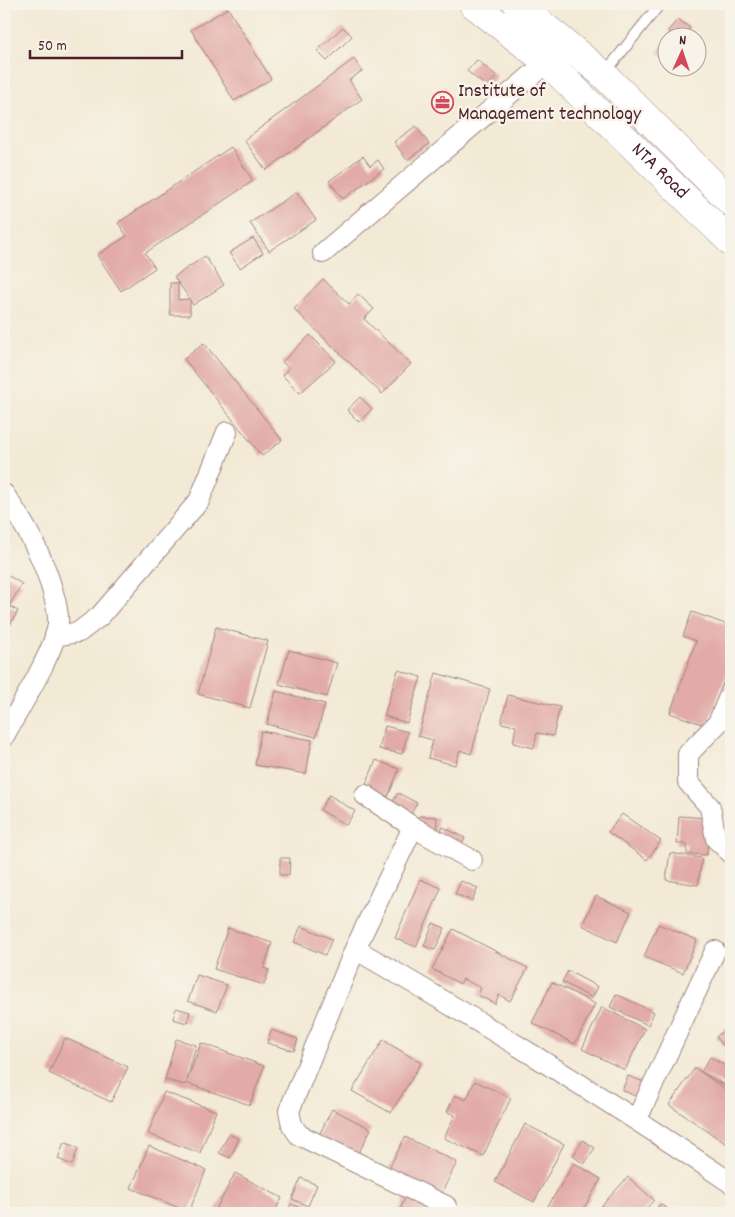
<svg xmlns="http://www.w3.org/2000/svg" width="735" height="1217" viewBox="0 0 735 1217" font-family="Dekko,sans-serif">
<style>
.building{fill:#e2aba7}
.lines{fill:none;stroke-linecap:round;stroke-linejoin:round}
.lane-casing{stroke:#9e8480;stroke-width:12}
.street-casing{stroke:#9e8480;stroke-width:22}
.secondary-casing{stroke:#9e8480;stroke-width:29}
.lane{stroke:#fff;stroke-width:10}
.street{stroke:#fff;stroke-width:20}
.secondary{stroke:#fff;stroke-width:28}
.labels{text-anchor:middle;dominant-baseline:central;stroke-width:5;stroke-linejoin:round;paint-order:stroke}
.poi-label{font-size:20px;fill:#4a1f2b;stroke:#f7f3e8;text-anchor:start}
.street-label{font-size:20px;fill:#4a1f2b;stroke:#f7f3e8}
</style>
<rect width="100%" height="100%" fill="#f7f3e8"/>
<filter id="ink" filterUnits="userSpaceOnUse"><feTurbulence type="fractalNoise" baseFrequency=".02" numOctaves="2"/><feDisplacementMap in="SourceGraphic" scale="10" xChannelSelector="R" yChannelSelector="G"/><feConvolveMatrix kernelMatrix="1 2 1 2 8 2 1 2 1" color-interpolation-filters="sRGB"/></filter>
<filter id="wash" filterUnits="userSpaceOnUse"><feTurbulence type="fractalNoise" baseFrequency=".0096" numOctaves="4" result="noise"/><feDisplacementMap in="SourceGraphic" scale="20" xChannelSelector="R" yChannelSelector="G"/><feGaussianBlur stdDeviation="1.12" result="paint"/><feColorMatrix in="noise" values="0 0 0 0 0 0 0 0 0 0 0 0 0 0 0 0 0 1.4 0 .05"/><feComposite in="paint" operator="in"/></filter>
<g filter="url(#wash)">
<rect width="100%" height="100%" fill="#f3ead5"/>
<g id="blocks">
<!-- building -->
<g class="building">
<polygon points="228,8 271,79 234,101 191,30"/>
<polygon points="678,19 690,28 682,38 677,38 668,31"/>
<polygon points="343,27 352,36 327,61 317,51"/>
<polygon points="668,38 668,60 657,52"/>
<polygon points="354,59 362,71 349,80 362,99 266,170 244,140"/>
<polygon points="477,60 497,76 487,87 467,71"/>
<polygon points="416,126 429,144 407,160 394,142"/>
<polygon points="231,147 253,181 145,253 155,268 121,291 97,255 127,236 118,223"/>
<polygon points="363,156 370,166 378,160 384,169 343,199 329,181"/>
<polygon points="297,192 316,220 269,251 250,223"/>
<polygon points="253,238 263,253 240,268 229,253"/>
<polygon points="205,256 224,285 193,305 190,300 190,315 170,315 170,283 178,283 178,300 190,299 174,277"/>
<polygon points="323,279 349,304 358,294 374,309 364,319 411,364 382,394 294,309"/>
<polygon points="310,335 336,361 300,393 282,375 289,368 282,362"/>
<polygon points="204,343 282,440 262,456 184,359"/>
<polygon points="360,397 372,409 359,422 347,410"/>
<polygon points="4,573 22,584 9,606 18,611 6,632 4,630"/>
<polygon points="692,612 731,626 731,662 707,726 670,713 696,641 683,636"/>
<polygon points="216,627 268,641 250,708 198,694"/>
<polygon points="289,650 337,663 327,697 279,684"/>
<polygon points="398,670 421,677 407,723 384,716"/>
<polygon points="436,673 490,689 471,754 460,750 455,765 428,758 433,740 418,736"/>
<polygon points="276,691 325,704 316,737 267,724"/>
<polygon points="508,695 560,707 553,736 537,733 534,748 513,743 516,726 501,723"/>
<polygon points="385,726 408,732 402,754 379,749"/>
<polygon points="261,731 312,740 306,774 255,765"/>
<polygon points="376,760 399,769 388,797 365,787"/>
<polygon points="398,793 417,803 410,816 391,805"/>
<polygon points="329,795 355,811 346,825 320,810"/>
<polygon points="622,814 661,841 647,860 608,832"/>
<polygon points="419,816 437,817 436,836 417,835"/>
<polygon points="679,816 709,818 707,855 687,854 687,844 677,844"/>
<polygon points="443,827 465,838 459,850 437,839"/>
<polygon points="670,853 702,858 698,885 666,880"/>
<polygon points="280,858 290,858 289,875 280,875"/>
<polygon points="420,879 441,888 416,947 395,938"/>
<polygon points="461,881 478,888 472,901 455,894"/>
<polygon points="596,896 631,912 617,942 582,925"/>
<polygon points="433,923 445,928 435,950 424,946"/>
<polygon points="658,924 697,940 683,973 644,957"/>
<polygon points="301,926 332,939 325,955 294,942"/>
<polygon points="228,928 272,943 264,968 269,970 264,985 214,969"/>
<polygon points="453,929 528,968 510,1001 499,995 495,1004 478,995 481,988 463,979 460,984 432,969"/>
<polygon points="568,971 598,987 592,998 562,982"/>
<polygon points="197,975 227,985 217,1011 188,1001"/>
<polygon points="552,982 595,1004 575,1044 532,1023"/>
<polygon points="616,994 654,1012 648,1025 610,1007"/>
<polygon points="602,1007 645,1029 625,1070 582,1049"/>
<polygon points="176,1008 190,1012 187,1023 173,1019"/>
<polygon points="731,1024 731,1054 716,1037"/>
<polygon points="271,1030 298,1039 294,1051 267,1043"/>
<polygon points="65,1038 128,1067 111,1102 49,1073"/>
<polygon points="176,1039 196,1045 187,1081 201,1043 264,1066 250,1105 186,1083 185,1085 165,1080"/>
<polygon points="383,1040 421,1063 391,1113 352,1091"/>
<polygon points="710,1057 731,1069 731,1089 701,1072"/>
<polygon points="695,1068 731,1093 731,1147 669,1105"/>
<polygon points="628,1076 644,1082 637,1097 622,1090"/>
<polygon points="475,1081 511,1098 483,1156 444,1138 455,1115 447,1112 455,1095 466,1100"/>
<polygon points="164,1092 216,1111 200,1153 148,1134"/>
<polygon points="332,1109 371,1129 357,1156 318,1137"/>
<polygon points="525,1124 564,1144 534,1202 495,1182"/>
<polygon points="229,1134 239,1139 230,1158 219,1153"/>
<polygon points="405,1137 457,1162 441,1194 389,1168"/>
<polygon points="583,1140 595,1148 584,1164 573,1156"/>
<polygon points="64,1142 78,1148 72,1165 58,1159"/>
<polygon points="149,1146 206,1170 189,1212 131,1188"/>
<polygon points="574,1163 601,1179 581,1213 550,1213 545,1211"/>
<polygon points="235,1173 282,1198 274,1213 214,1213"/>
<polygon points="628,1177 654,1200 642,1213 595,1213"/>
<polygon points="301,1178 317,1185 308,1206 292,1199"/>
<polygon points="406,1195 451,1213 399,1213"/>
<polygon points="291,1204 313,1213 287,1213"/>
<polygon points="660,1204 674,1213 655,1213"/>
</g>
</g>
</g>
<g filter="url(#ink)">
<use href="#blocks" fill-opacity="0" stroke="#9e8480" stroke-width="1"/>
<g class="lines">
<defs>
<polyline id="lane" points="604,74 660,4"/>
<g id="street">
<polyline points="323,253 547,62"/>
<path d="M4,494C25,524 42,554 52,589C55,600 59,611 58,623C56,650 18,710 4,736"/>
<polyline points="55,636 79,632 100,616 199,501 227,432"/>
<polyline points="731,692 718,723 688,754 688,782 710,807 716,839 731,853"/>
<polyline points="365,795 413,827 472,860"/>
<polyline points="413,827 355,949 289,1111 292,1125 299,1135 446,1206"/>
<path d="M355,949C483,1023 609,1100 731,1183"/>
<polyline points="637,1119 715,951"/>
</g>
<g id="secondary">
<path id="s1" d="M473,4L547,62L731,242"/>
<polyline points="517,4 604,75 731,202"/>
</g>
</defs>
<!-- lane casing -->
<use href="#lane" class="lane-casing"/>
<!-- street casing -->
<use href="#street" class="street-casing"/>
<!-- secondary casing -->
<use href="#secondary" class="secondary-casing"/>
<!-- lane -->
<use href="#lane" class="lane"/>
<!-- street -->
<use href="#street" class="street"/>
<!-- secondary -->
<use href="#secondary" class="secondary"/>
</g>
</g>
<!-- icons -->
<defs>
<symbol id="office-ring" viewBox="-11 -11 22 22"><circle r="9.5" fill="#f7f3e8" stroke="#d1495b" stroke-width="1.5"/><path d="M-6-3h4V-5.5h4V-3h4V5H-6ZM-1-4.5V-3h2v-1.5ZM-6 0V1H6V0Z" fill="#d1495b"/></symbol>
</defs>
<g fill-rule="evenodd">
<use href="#office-ring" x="430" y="90" width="25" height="25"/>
</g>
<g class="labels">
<!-- poi labels -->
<g class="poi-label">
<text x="458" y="92">Institute of<tspan x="458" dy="23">Management technology</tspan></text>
</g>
<!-- street labels -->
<g class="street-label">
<text stroke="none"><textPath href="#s1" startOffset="251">NTA Road</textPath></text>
</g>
</g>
<!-- margin -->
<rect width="735" height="1217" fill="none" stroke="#f7f3e8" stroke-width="20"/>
<!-- north arrow -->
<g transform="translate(682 52) rotate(3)"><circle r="24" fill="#f7f3e8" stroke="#b29e9c"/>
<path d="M0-4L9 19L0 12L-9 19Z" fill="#d1495b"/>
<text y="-8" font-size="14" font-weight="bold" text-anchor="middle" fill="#4a1f2b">N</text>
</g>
<!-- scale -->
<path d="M30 50v8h152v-8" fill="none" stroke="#4a1f2b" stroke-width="2.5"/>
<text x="38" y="50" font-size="15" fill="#4a1f2b" stroke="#f7f3e8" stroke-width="4" paint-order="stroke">50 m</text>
</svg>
